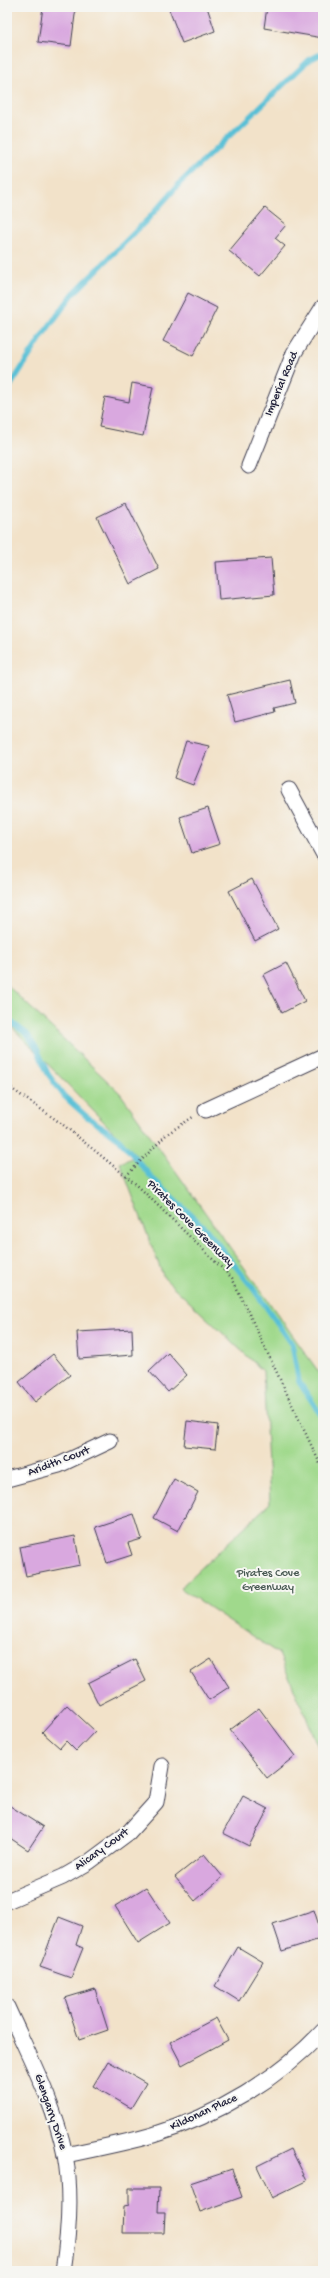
<svg xmlns="http://www.w3.org/2000/svg" width="330" height="2278" viewBox="0 0 330 2278" font-family="'Gochi Hand',sans-serif">
<style>
.green{fill:#a0d98c;stroke:#617e64}
.lines{fill:none;stroke-linecap:round;stroke-linejoin:round}
.stream{stroke:#59c0d6;stroke-width:5.5}
.building{fill:#d9a8df}
.street-casing{stroke:#413f50;stroke-width:17}
.path{stroke:#413f50;stroke-width:2.5;stroke-dasharray:1 3;stroke-linecap:butt}
.street{stroke:#fff;stroke-width:15}
.labels{text-anchor:middle;dominant-baseline:central;stroke-width:4;stroke-linejoin:round;paint-order:stroke}
.street-label{font-size:12px;fill:#22223b;stroke:#f6f6f2}
.park-label{font-size:12px;fill:#485953;stroke:#f6f6f2}
</style>
<rect width="100%" height="100%" fill="#f6f6f2"/>
<filter id="ink" filterUnits="userSpaceOnUse"><feTurbulence type="fractalNoise" baseFrequency=".025" numOctaves="2"/><feDisplacementMap in="SourceGraphic" scale="8" xChannelSelector="R" yChannelSelector="G"/><feConvolveMatrix kernelMatrix="1 2 1 2 8 2 1 2 1" color-interpolation-filters="sRGB"/></filter>
<filter id="wash" filterUnits="userSpaceOnUse"><feTurbulence type="fractalNoise" baseFrequency=".012" numOctaves="4" result="noise"/><feDisplacementMap in="SourceGraphic" scale="16" xChannelSelector="R" yChannelSelector="G"/><feGaussianBlur stdDeviation="0.9" result="paint"/><feColorMatrix in="noise" values="0 0 0 0 0 0 0 0 0 0 0 0 0 0 0 0 0 1.4 0 .05"/><feComposite in="paint" operator="in"/></filter>
<g filter="url(#wash)">
<rect width="100%" height="100%" fill="#f2e2c9"/>
<!-- green -->
<polygon class="green" points="7,985 120,1093 323,1378 323,1756 279,1654 180,1588 270,1503 263,1371 164,1278 120,1163 137,1156 7,1022"/>
<g class="lines">
<!-- stream -->
<g class="stream">
<polyline points="7,391 44,333 73,294 147,220 181,182 309,60 323,53"/>
<polyline points="7,1019 27,1034 37,1049 48,1074 64,1096 86,1116 119,1139 153,1179 205,1228 252,1287 292,1344 299,1382 323,1418"/>
</g>
</g>
<g id="blocks">
<!-- building -->
<g class="building">
<polygon points="43,7 76,7 71,46 38,42"/>
<polygon points="168,7 207,7 215,31 182,43"/>
<polygon points="267,7 323,7 323,38 264,28"/>
<polygon points="265,208 286,225 275,238 285,246 260,276 229,251"/>
<polygon points="188,293 217,308 193,356 163,341"/>
<polygon points="132,383 153,387 143,436 99,427 105,397 129,402"/>
<polygon points="126,503 159,569 130,584 97,517"/>
<polygon points="271,558 274,595 219,600 216,562"/>
<polygon points="290,680 295,703 274,708 275,712 235,722 227,695"/>
<polygon points="186,741 209,746 193,785 174,778"/>
<polygon points="208,808 220,844 192,853 180,817"/>
<polygon points="252,879 278,929 255,941 229,891"/>
<polygon points="286,963 305,1001 282,1013 263,975"/>
<polygon points="132,1329 133,1355 79,1359 77,1332"/>
<polygon points="168,1353 187,1375 168,1392 149,1371"/>
<polygon points="53,1354 70,1375 35,1402 19,1382"/>
<polygon points="187,1421 218,1425 215,1449 184,1446"/>
<polygon points="174,1479 198,1492 178,1531 154,1518"/>
<polygon points="134,1514 142,1539 128,1543 132,1555 107,1563 95,1527"/>
<polygon points="75,1536 80,1565 26,1576 20,1547"/>
<polygon points="135,1659 146,1681 99,1705 88,1683"/>
<polygon points="211,1659 229,1687 209,1700 191,1672"/>
<polygon points="67,1705 95,1731 76,1751 66,1741 60,1748 42,1732"/>
<polygon points="259,1708 295,1756 267,1778 230,1730"/>
<polygon points="243,1796 268,1809 249,1846 223,1833"/>
<polygon points="7,1804 43,1827 28,1850 7,1836"/>
<polygon points="204,1854 223,1877 195,1901 175,1877"/>
<polygon points="146,1887 170,1923 138,1943 115,1906"/>
<polygon points="314,1910 323,1938 282,1951 273,1924"/>
<polygon points="59,1917 82,1926 76,1945 83,1948 71,1978 40,1967"/>
<polygon points="238,1947 263,1962 239,2001 215,1986"/>
<polygon points="95,1989 108,2030 79,2040 65,1998"/>
<polygon points="216,2018 228,2040 182,2065 170,2042"/>
<polygon points="108,2061 146,2083 131,2108 93,2086"/>
<polygon points="291,2149 307,2181 272,2198 257,2166"/>
<polygon points="232,2169 242,2197 200,2212 190,2183"/>
<polygon points="129,2188 159,2188 158,2212 165,2212 164,2233 123,2233 124,2206 129,2205"/>
</g>
</g>
</g>
<g filter="url(#ink)">
<use href="#blocks" fill-opacity="0" stroke="#413f50" stroke-width="1"/>
<g class="lines">
<defs>
<g id="street">
<polyline points="249,466 294,353 323,307"/>
<polyline points="289,790 323,853"/>
<polyline points="206,1110 323,1056"/>
<polyline points="7,1479 59,1465 110,1441"/>
<polyline points="7,1901 63,1877 89,1862 128,1833 156,1802 162,1766"/>
<path d="M7,2007C28,2054 55,2104 65,2155C72,2193 69,2233 63,2271"/>
<path d="M65,2155C94,2149 125,2143 153,2135C217,2116 278,2079 323,2031"/>
</g>
</defs>
<!-- street casing -->
<use href="#street" class="street-casing"/>
<!-- path -->
<g class="path">
<polyline points="7,1081 12,1089 62,1124 137,1185 232,1278 323,1470"/>
<polyline points="126,1176 167,1134 193,1117"/>
</g>
<!-- street -->
<use href="#street" class="street"/>
</g>
</g>
<g class="labels">
<!-- street labels -->
<g class="street-label">
<text transform="translate(282 384) rotate(-67)">Imperial Road</text>
<text transform="translate(190 1224) rotate(45)">Pirates Cove Greenway</text>
<text transform="translate(59 1462) rotate(-21)">Aridith Court</text>
<text transform="translate(102 1850) rotate(-36)">Alicary Court</text>
<text transform="translate(50 2112) rotate(71)">Glengarry Drive</text>
<text transform="translate(204 2113) rotate(-25)">Kildonan Place</text>
</g>
<!-- park labels -->
<g class="park-label">
<text x="268" y="1574">Pirates Cove<tspan x="268" dy="14">Greenway</tspan></text>
</g>
</g>
<!-- margin -->
<rect width="330" height="2278" fill="none" stroke="#f6f6f2" stroke-width="24"/>
</svg>
